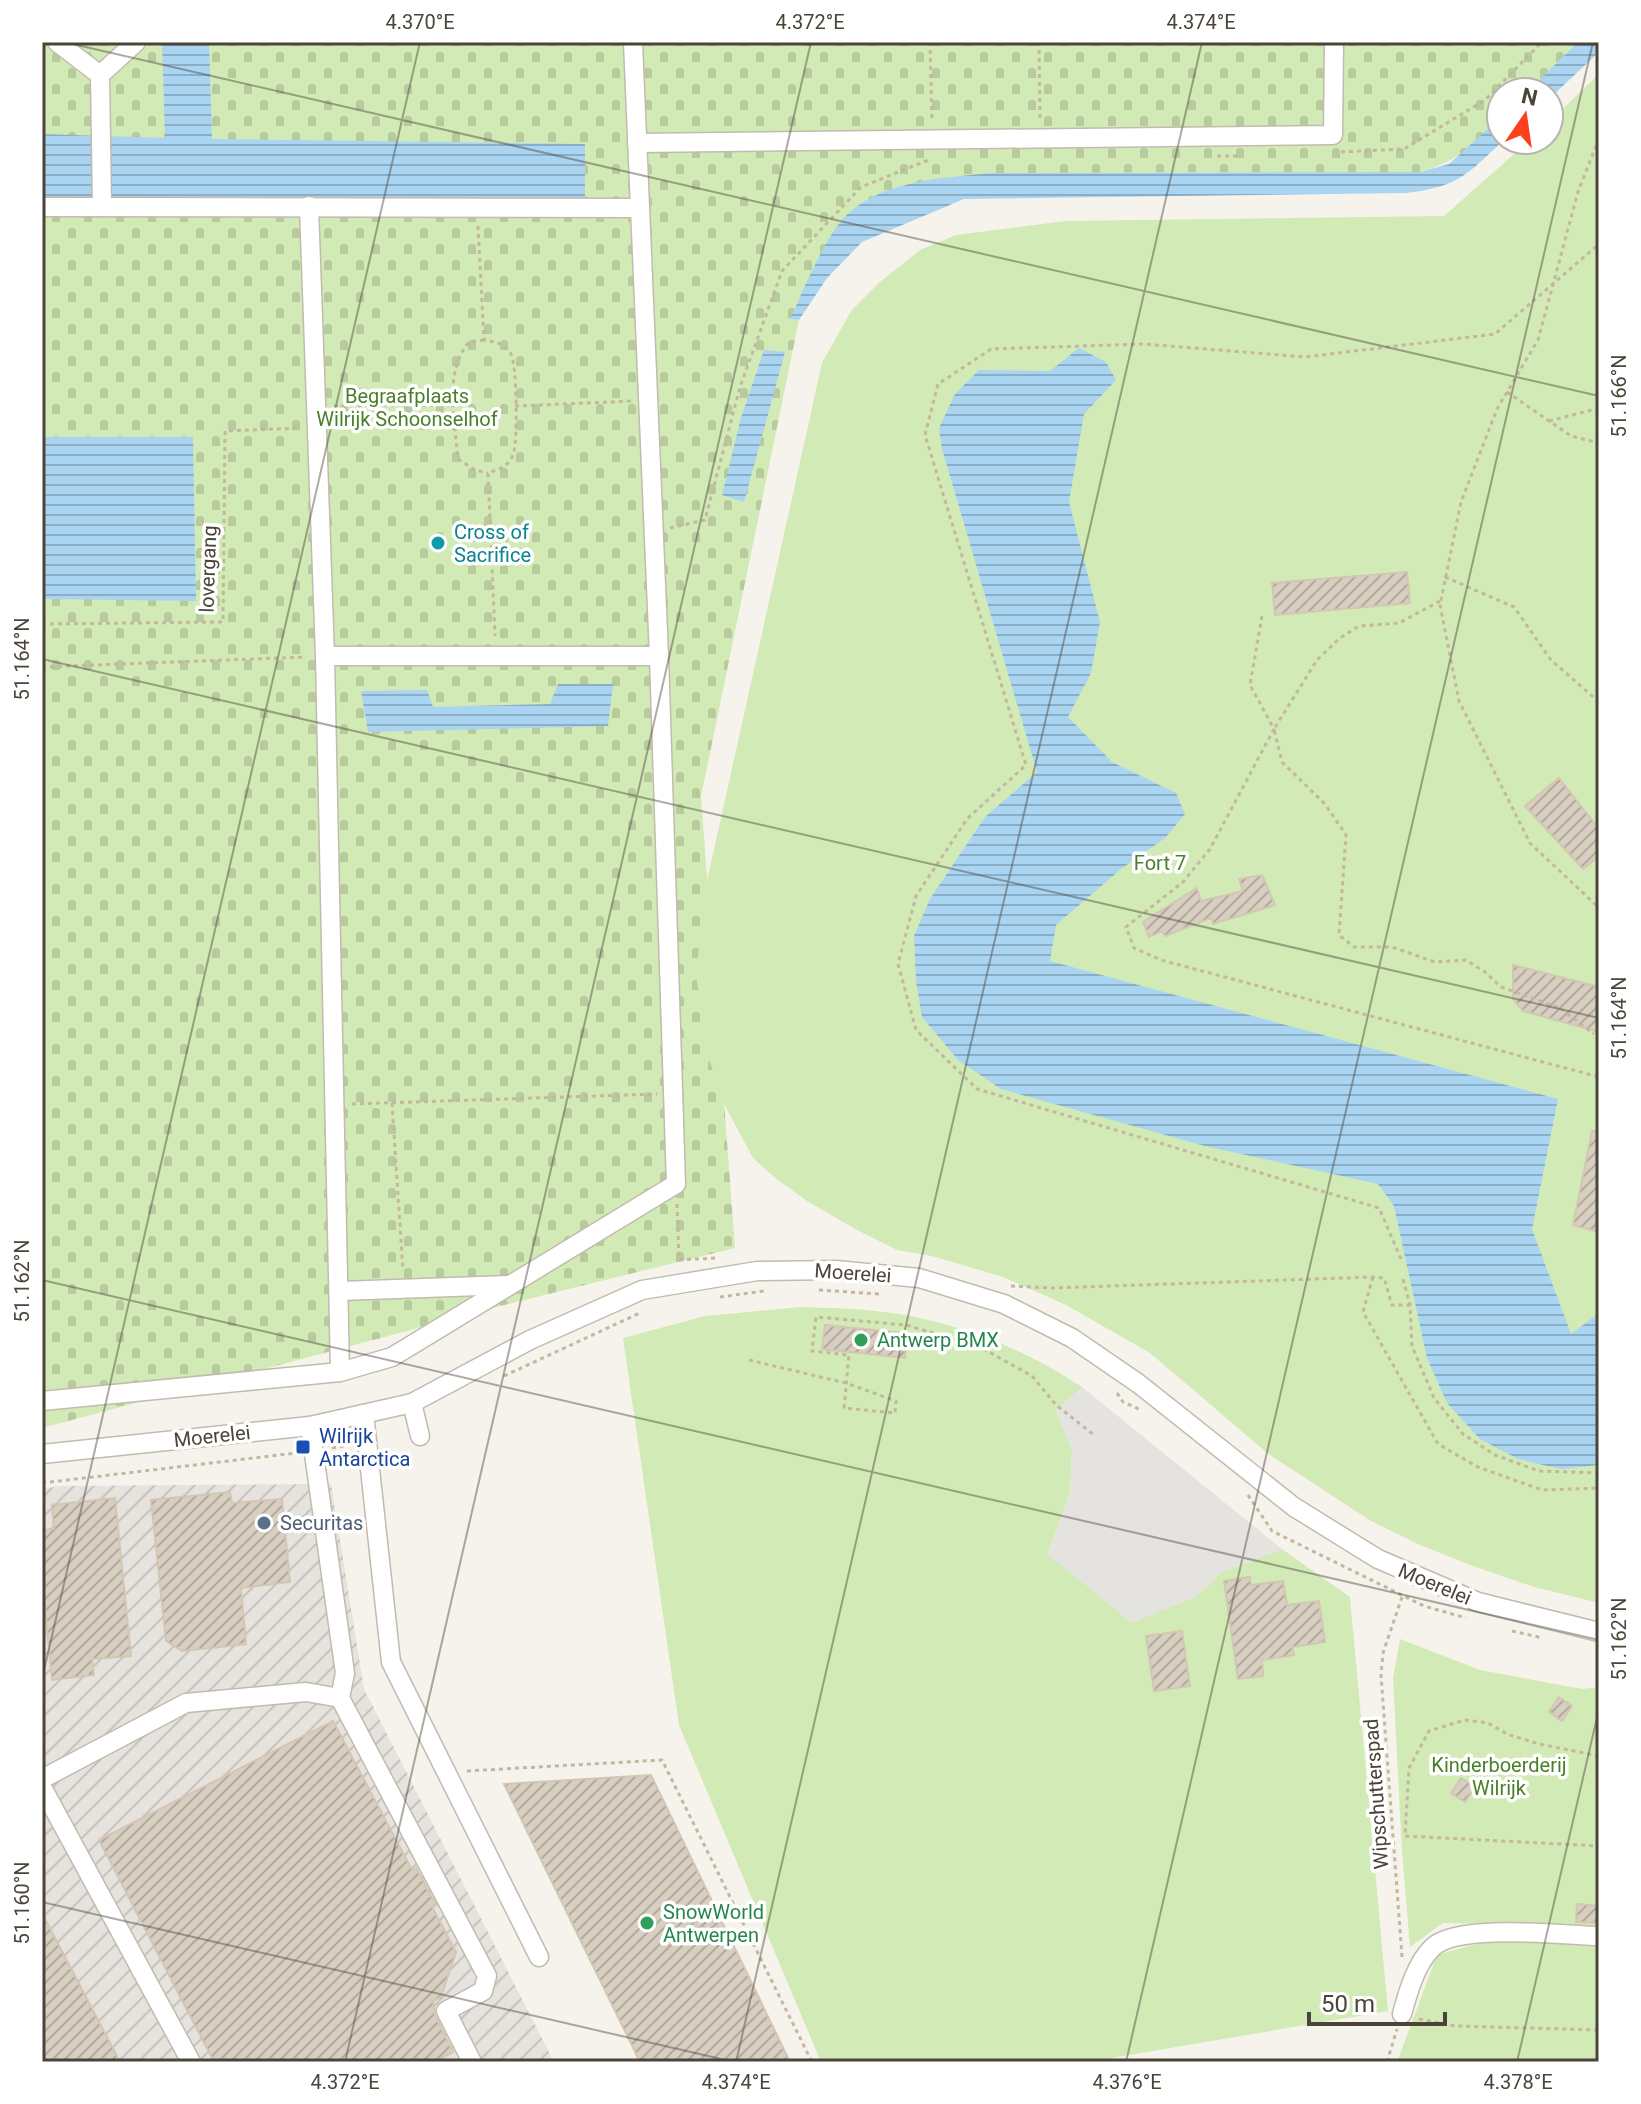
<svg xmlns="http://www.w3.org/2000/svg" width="1641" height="2104" viewBox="0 0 1641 2104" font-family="Roboto,sans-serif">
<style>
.industrial{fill:url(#industrial-furrows)}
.cemetery{fill:url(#cemetery-stones)}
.park{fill:#d2eab5}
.parking{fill:#e5e3e0}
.water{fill:url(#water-rules)}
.building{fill:url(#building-hatch);stroke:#d3c7b4;stroke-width:2}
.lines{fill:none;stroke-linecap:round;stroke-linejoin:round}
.minor-casing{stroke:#c2bbae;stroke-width:21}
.path{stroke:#c4b79f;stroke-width:3;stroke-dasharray:4 4;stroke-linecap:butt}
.minor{stroke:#fff;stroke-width:18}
.ticks{fill:none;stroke:#4b4439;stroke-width:2;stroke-opacity:0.45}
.culture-dot{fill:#0f9aa8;stroke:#fff;stroke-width:3}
.leisure-dot{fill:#2e9e5b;stroke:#fff;stroke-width:3}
.transit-dot{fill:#1a4fb4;stroke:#fff;stroke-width:3}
.service-dot{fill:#5c6f8a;stroke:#fff;stroke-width:3}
.labels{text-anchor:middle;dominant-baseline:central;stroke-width:7;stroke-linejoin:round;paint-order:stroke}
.park-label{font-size:20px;fill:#4a7f2a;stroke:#fff}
.culture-label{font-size:20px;fill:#0d838f;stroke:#fff;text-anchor:start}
.street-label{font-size:20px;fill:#4b4439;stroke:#fff}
.leisure-label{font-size:20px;fill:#27864d;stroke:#fff;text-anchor:start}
.transit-label{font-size:20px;fill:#164399;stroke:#fff;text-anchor:start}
.service-label{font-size:20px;fill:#4e5e75;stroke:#fff;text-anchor:start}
.neatline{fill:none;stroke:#4b4439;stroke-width:3}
.ticks-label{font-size:20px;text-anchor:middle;fill:#4b4439}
</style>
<defs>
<pattern id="industrial-furrows" width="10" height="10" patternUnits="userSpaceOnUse" patternTransform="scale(2)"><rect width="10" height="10" fill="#e6e2dd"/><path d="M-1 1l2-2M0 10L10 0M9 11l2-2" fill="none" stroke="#c7c3be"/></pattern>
<pattern id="cemetery-stones" width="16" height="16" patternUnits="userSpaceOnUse" patternTransform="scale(2)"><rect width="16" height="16" fill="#d2eab5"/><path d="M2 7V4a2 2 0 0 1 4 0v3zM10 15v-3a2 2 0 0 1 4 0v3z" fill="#b6ca9c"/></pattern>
<pattern id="water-rules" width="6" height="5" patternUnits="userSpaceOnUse" patternTransform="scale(2)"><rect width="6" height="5" fill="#a9d4f2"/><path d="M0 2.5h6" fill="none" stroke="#8caec5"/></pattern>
<pattern id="building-hatch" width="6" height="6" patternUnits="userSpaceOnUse" patternTransform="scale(2)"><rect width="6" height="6" fill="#d8cfc1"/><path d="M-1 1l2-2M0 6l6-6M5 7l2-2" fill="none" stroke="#b1aa9e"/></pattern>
</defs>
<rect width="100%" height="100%" fill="#f6f3ec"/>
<!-- industrial -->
<polygon class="industrial" points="331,1484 364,1689 554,2062 42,2062 42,1489 60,1486"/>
<!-- cemetery -->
<path class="cemetery" d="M42,42H1578L1527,92H1501V117C1472,146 1460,160 1420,172L990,173L886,191L791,319L799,320L701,797L735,1248L516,1302L42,1428Z"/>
<!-- park -->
<g class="park">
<polygon points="1599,74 1599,1603 1534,1587 1473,1566 1420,1545 1371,1521 1267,1453 1150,1353 1066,1305 1003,1277 932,1256 897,1250 857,1230 807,1201 774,1177 753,1158 725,1106 709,1059 696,975 705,890 822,363 851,311 880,282 920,250 956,235 1066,221 1444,216 1530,140 1549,140 1549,122"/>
<path d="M801,1307C826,1308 851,1308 875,1311C948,1318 1022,1347 1082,1387L1056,1411L1072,1449L1070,1494L1047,1554L1194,1598L1220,1573L1282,1549L1350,1597L1388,2011L1088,2062H821L679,1725L623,1338L705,1316Z"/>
<polygon points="1400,1639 1480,1670 1582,1689 1599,1687 1599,1928 1549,1925 1443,1923 1410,1947 1402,1851 1393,1678"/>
<polygon points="1490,1940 1599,1944 1599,2062 1397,2062 1437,1955"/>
</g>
<!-- parking -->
<polygon class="parking" points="1082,1387 1282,1549 1220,1573 1194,1598 1132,1623 1047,1554 1070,1494 1072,1449 1056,1411"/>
<!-- water -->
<g class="water">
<polygon points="162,42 209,42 212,139 585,144 585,210 42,200 42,134 165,138"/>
<polygon points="1578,42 1599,42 1599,52 1549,99 1549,92 1527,92"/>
<path d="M1501,117V140H1504C1466,175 1460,186 1407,193L964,199L862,242L827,278L799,320L790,319C804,290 826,232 850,212C887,180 944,178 990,173L1420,172L1449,164Z"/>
<polygon points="1079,348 1106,362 1116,380 1084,414 1069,502 1100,622 1091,673 1068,717 1112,762 1176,793 1185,814 1165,838 1121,869 1056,925 1050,961 1558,1099 1532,1229 1571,1334 1599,1313 1599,1465 1561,1469 1518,1459 1480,1439 1447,1403 1427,1358 1394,1206 1378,1184 1205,1146 1001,1089 958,1060 922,1017 916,981 914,936 930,899 985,817 1037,772 942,449 939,428 955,394 979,370 1050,371"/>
<polygon points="764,350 785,352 744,502 722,495 741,418"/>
<polygon points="42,437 193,437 196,601 42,599"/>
<polygon points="558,684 613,684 608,726 368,732 361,691 427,690 433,707 550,704"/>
</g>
<!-- building -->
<g class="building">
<polygon points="1407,572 1410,603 1275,615 1272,583"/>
<polygon points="1559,778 1599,829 1599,856 1583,869 1525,806"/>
<polygon points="1262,875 1275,905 1213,924 1211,918 1165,936 1162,931 1149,937 1143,922 1197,888 1201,901 1243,891 1239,879"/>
<polygon points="1513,965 1599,987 1599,1032 1523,1011 1513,999"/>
<polygon points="1592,1131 1599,1131 1599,1232 1573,1225"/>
<polygon points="825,1325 903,1333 902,1343 906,1344 905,1358 822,1349"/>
<polygon points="230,1492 232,1503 282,1499 290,1582 241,1588 246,1644 182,1651 166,1641 151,1500"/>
<polygon points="115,1498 131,1656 92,1659 94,1675 52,1680 42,1578 42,1530 54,1529 52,1505"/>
<polygon points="1250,1577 1251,1585 1283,1581 1287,1605 1319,1601 1325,1642 1292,1647 1294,1655 1262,1660 1263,1676 1238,1679 1224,1581"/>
<polygon points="1182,1631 1190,1686 1154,1691 1146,1636"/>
<polygon points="1559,1697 1572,1706 1562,1721 1549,1712"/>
<polygon points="333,1721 412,1870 416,1868 436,1905 432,1907 456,1952 441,1997 433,2001 435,2016 453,2052 434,2062 214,2062 99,1840"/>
<polygon points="651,1775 790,2062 640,2062 504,1784"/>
<polygon points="1461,1778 1475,1787 1465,1802 1451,1793"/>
<polygon points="1577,1904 1599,1906 1599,1923 1576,1922"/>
<polygon points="42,1913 120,2062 42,2062"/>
</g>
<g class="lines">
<defs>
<g id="minor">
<polyline points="57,42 100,75"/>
<polyline points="637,143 1333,135 1334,42"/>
<polyline points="309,206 325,656 340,1372"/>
<polyline points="42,207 640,208"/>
<polyline points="102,207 100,75 136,42"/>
<polyline points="325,656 659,656"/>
<polyline points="340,1291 509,1285"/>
<polyline points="42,1401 340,1372 392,1357 676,1184 659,656 633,42"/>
<polyline points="412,1403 420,1436"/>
<polyline points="364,1414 391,1662 539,1957"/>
<polyline points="310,1426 345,1673 340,1698 487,1976 483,1991 446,2011 472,2062"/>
<polyline points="42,1454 310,1426 412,1403 530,1340 642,1290 757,1271 836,1270 919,1278 1004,1304 1072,1338 1139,1384 1294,1507 1378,1559 1478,1602 1599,1632"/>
<polyline points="42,1779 186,1703 306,1692 340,1698"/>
<polyline points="42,1787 191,2062"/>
<path d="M1402,2014C1408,1992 1416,1963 1433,1947C1458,1923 1563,1935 1599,1936"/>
</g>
</defs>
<!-- minor casing -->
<use href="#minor" class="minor-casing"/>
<!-- path -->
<g class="path">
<polyline points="930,42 932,122"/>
<polyline points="1039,42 1040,122"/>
<polyline points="1599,138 1578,192 1538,340 1497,409 1461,502 1440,605 1459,701 1530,843 1599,908"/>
<polyline points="1341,152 1404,149 1485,100 1542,42"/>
<polyline points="1217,156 1238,156"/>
<path d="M478,226L484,340C495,342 505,343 511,354C517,364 518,444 513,455C508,467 499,469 488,473L495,636"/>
<path d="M484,340L469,342C443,373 455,422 458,459L475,470L488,473"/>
<polyline points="1507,392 1571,436 1599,443"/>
<polyline points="334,406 454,405"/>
<polyline points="515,406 632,401"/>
<polyline points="1549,421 1599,408"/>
<polyline points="670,528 705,520 740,387 782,271 861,187 931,159"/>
<polyline points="1445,577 1514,607 1551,660 1599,702"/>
<polyline points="1440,601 1399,623 1359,626 1340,638 1317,660 1274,729 1282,762 1325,804 1346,835 1339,935 1354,947 1392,947 1435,962 1466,960 1485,972 1501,987 1560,1008 1594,1034"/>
<polyline points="1262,616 1250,685 1274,729 1210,849 1183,882 1126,927 1134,948 1161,960 1599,1077"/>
<polyline points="42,624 223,622 225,431 301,428"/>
<polyline points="42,667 306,657"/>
<polyline points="392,1103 403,1271"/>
<polyline points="352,1104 657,1094"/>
<polyline points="677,1204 679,1260"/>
<polyline points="1401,1259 1379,1208 977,1089 916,1030 898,964 916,896 967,819 1026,765 925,435 938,384 991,349 1144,344 1305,357 1495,334 1599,244"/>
<polyline points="679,1260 715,1258"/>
<polyline points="1373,1277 1363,1312 1438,1444 1478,1467 1542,1490 1599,1488"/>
<polyline points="1403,1279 1410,1305 1412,1346 1434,1398 1463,1434 1495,1455 1539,1471 1599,1473"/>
<polyline points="1011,1286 1052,1288 1373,1277 1384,1278 1392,1305 1410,1305"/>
<polyline points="819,1290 879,1294"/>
<polyline points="720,1297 764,1291"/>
<path d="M749,1360L846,1383L896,1401L895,1413L844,1408C846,1390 847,1373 849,1355L812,1351L816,1317L906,1325L980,1347L1032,1376L1056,1405L1094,1435"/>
<polyline points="504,1376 642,1312"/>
<polyline points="1117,1393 1123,1402 1139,1409"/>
<polyline points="332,1448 348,1445"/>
<polyline points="42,1483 296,1453"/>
<polyline points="1248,1495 1272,1531 1424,1606 1466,1618"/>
<polyline points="1512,1631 1543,1638"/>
<polyline points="1599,1756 1539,1744 1507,1734 1488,1723 1465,1720 1429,1731 1409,1768 1405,1836 1599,1846"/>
<polyline points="467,1771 662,1760 812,2062"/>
<polyline points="1402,1957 1381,1675 1383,1653 1402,1597"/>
<polyline points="1419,2019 1455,2026 1599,2030"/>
<polyline points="1387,2062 1397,2029"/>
</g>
<!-- minor -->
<use href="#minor" class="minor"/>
</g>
<!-- ticks -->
<path class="ticks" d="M64,42L1599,396M42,659L1599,1018M42,1280L1599,1640M42,1679L420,42M42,1902L734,2062M345,2062L811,42M736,2062L1202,42M1126,2062L1593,42M1517,2062L1599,1709"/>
<!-- markers -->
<circle class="culture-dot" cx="438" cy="543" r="8"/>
<g class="leisure-dot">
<circle cx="861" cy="1340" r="8"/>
<circle cx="647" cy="1923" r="8"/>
</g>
<rect class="transit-dot" x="295" y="1439" width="16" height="16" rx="4"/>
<circle class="service-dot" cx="264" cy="1523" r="8"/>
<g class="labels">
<!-- park labels -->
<g class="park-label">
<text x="407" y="396">Begraafplaats<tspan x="407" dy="23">Wilrijk Schoonselhof</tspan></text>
<text x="1160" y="863">Fort 7</text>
<text x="1499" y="1765">Kinderboerderij<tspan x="1499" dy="23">Wilrijk</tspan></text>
</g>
<!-- culture labels -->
<g class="culture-label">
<text x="454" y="532">Cross of<tspan x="454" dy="23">Sacrifice</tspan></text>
</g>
<!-- street labels -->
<g class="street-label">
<text transform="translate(208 569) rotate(-88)">lovergang</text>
<text transform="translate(853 1273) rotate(4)">Moerelei</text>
<text transform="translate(212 1436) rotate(-6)">Moerelei</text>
<text transform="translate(1435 1584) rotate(23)">Moerelei</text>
<text transform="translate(1376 1794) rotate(-94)">Wipschutterspad</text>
</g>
<!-- leisure labels -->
<g class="leisure-label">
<text x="877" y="1340">Antwerp BMX</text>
<text x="663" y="1912">SnowWorld<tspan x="663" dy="23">Antwerpen</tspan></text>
</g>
<!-- transit labels -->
<g class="transit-label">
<text x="319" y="1436">Wilrijk<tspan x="319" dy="23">Antarctica</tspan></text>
</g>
<!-- service labels -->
<g class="service-label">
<text x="280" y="1523">Securitas</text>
</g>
</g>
<!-- border -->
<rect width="1641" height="2104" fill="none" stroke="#ffffff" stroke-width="88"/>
<!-- north arrow -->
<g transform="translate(1525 116) rotate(13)"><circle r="38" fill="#ffffff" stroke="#b7b4b0" stroke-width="2"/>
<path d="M0-6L14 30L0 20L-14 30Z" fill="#fc3f1d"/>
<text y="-12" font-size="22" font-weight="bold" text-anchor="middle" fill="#4b4439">N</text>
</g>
<!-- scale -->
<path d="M1309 2012v12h136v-12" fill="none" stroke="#4b4439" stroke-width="4"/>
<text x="1321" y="2012" font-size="24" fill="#4b4439" stroke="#ffffff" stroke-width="6" paint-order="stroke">50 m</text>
<rect x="44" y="44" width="1553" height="2016" class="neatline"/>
<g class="ticks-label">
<text x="420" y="29">4.370°E</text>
<text x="810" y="29">4.372°E</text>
<text x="1201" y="29">4.374°E</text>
<text transform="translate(1619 396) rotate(-90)" y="7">51.166°N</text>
<text transform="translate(22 659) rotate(-90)" y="7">51.164°N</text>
<text transform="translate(1619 1018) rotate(-90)" y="7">51.164°N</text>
<text transform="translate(22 1281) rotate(-90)" y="7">51.162°N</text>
<text transform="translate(1619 1639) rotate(-90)" y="7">51.162°N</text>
<text transform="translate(22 1903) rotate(-90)" y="7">51.160°N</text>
<text x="345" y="2089">4.372°E</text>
<text x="736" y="2089">4.374°E</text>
<text x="1127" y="2089">4.376°E</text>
<text x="1518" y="2089">4.378°E</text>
</g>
</svg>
